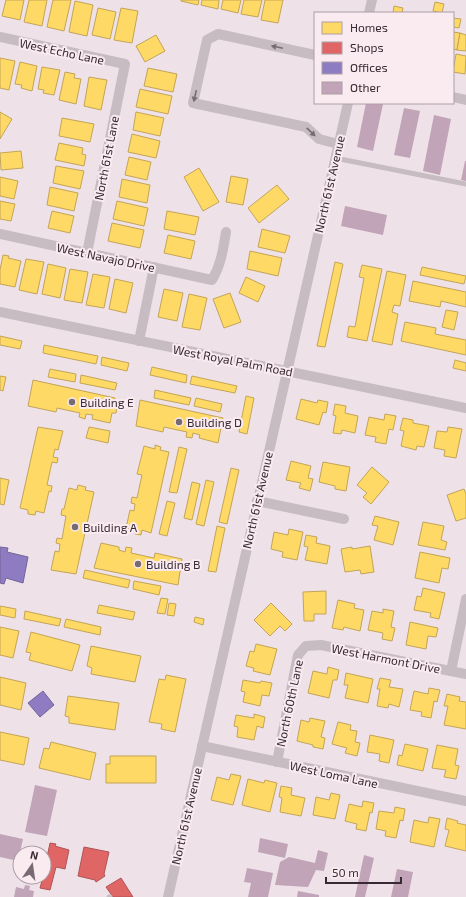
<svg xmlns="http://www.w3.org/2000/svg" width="466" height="897" viewBox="0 0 466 897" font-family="'Exo 2',sans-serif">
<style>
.homes{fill:#ffd966;stroke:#c3a457}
.shops{fill:#e06666;stroke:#ae5457}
.offices{fill:#8e7cc3;stroke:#746398}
.building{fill:#c1a4b8}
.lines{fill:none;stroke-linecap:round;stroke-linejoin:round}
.lane{stroke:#c7bcc2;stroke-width:5}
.street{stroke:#c7bcc2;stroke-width:10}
.oneway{fill:#786c73}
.poi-dot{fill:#786a72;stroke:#faebf1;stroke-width:1.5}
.labels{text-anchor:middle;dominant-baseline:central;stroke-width:4;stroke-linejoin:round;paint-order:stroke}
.street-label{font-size:12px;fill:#382a33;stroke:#faebf1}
.poi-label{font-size:12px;fill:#382a33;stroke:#faebf1;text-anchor:start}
</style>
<rect width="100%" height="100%" fill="#eee2e8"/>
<!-- homes -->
<g class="homes">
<polygon points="6,0 24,0 20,20 2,16"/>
<polygon points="29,0 47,0 42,26 24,22"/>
<polygon points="53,0 71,0 64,31 47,27"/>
<polygon points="181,0 199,0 198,5 181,1"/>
<polygon points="202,0 219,0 218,9 201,5"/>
<polygon points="223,0 241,0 238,13 221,9"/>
<polygon points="244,0 262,0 258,17 241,14"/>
<polygon points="265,0 283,0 278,23 261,20"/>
<polygon points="75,1 93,5 87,36 69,32"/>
<polygon points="435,2 444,4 442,13 433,11"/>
<polygon points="394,6 403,8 402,13 393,13"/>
<polygon points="98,8 116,12 110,39 92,35"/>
<polygon points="121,8 138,11 132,43 114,40"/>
<polygon points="453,18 461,19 459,28 453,27"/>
<polygon points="453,32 460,33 457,50 453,49"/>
<polygon points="460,33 466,35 466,51 457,50"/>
<polygon points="156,35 165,51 145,62 136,46"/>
<polygon points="456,54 466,56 465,74 453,72"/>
<polygon points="0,58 15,61 9,90 0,88"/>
<polygon points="20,62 37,66 32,91 21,88 22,85 15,84"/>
<polygon points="42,67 60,70 54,95 43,93 44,90 38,89"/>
<polygon points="148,68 177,74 173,92 144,86"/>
<polygon points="65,72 75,74 74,78 81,79 76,104 59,100"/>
<polygon points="89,77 107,80 101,110 84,106"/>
<polygon points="140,89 172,96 168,114 136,107"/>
<polygon points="0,112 12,119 0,139"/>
<polygon points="136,112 164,118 160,136 133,130"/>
<polygon points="62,118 94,124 90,142 59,136"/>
<polygon points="132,134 160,141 156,158 128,152"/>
<polygon points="59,143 83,148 82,154 86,155 84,166 55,160"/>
<polygon points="21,151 23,168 1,170 0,153"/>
<polygon points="129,157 151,162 147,180 125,175"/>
<polygon points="56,166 84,171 80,189 53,183"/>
<polygon points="199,168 219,202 203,211 184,177"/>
<polygon points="231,176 248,179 243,205 226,202"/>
<polygon points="0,177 18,181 14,199 0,196"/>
<polygon points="122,179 150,185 147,203 119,197"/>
<polygon points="277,185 289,199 259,223 248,208"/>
<polygon points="50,187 78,193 74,211 47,205"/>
<polygon points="0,201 15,204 11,221 0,219"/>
<polygon points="117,201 148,208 144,226 113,219"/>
<polygon points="52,211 74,216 70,233 48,228"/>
<polygon points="167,211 199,217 195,235 164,229"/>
<polygon points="112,223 144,230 140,248 108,241"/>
<polygon points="262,229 290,236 285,253 258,247"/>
<polygon points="168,235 195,241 191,259 164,253"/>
<polygon points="250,251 282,258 278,276 247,269"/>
<polygon points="3,255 9,256 8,258 21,261 15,287 0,284 0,270"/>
<polygon points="26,259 44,262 37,294 19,290"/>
<polygon points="335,262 343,264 325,347 317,346"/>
<polygon points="48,264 66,268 60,298 42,294"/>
<polygon points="362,265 382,269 367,341 347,337 349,326 355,327 364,278 359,277"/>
<polygon points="422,267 466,276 464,284 420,275"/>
<polygon points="70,269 88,272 82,303 64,300"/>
<polygon points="387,271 406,275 400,306 394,305 392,312 398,314 392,345 372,341"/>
<polygon points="93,274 110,277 104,308 86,305"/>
<polygon points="246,277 265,286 258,302 239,293"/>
<polygon points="115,279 133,283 126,313 109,309"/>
<polygon points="413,281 466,292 466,307 441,301 440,307 409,301"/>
<polygon points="164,289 183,293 177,321 158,317"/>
<polygon points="230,293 241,322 224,328 213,299"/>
<polygon points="189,294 207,298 200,330 182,327"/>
<polygon points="446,310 458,312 454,330 442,327"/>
<polygon points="405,322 436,328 435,334 466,340 466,355 401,341"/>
<polygon points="0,336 22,341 20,349 0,345"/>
<polygon points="44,345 98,356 96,364 43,353"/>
<polygon points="102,357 129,363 127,371 101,365"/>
<polygon points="455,360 466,363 466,371 453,368"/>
<polygon points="152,367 187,375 186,383 150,375"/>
<polygon points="50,369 76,374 75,382 48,377"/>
<polygon points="81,375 117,383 115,390 80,383"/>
<polygon points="0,376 6,377 3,391 0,390"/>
<polygon points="192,376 237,386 235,393 190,384"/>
<polygon points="33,380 115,398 114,406 117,407 116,413 112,413 110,423 92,419 93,415 86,414 85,419 79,417 80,413 57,408 56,412 28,406"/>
<polygon points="155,390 191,398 189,405 154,398"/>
<polygon points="246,396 254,398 247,434 239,432"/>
<polygon points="196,398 222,404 220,412 194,406"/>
<polygon points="301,399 317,403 318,400 328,402 326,413 323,412 319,425 296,419"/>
<polygon points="140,400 223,418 218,443 199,438 200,435 193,433 192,438 186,437 187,432 164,427 163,432 136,426"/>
<polygon points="335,404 346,406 345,413 358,416 355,433 342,430 341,434 333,433 336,416 333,415"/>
<polygon points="385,414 396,416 393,430 389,429 386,444 375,442 376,437 365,435 369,417 384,420"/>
<polygon points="403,418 413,420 413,423 429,426 424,447 417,446 416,450 401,446 404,431 400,430"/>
<polygon points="38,427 63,431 58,450 55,449 53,457 58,458 57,463 52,462 47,485 52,486 51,492 49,491 44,513 36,511 35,515 28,514 28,510 20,508"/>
<polygon points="89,427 110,431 108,443 86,438"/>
<polygon points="448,427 462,429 456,458 444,456 445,450 434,448 437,431 447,432"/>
<polygon points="155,445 161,447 160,450 169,452 151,533 142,530 141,535 135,534 136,530 126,528 130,510 134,511 135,504 131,503 132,497 137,498 142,475 137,474 144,446 155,449"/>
<polygon points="179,447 187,449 177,493 169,492"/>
<polygon points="291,461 311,466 308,478 313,479 310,491 299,488 301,483 286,480"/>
<polygon points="323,462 350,467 346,491 335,489 335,486 319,482"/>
<polygon points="372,467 389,482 371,504 363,497 367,493 357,485"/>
<polygon points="231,468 239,470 227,524 219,522"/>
<polygon points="0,478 9,480 4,505 0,504"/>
<polygon points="206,480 214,482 204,526 196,524"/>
<polygon points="192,482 200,484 192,520 184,518"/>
<polygon points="78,485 86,487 85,490 94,492 76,574 51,570 55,551 59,552 60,544 56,543 57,538 62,539 66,516 61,515 62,509 64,509 69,488 77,490"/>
<polygon points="464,489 466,494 466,518 456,521 447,495"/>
<polygon points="167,501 175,503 167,536 159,534"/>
<polygon points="375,516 399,522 393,545 374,540 378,526 372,525"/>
<polygon points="423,522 444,526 441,540 447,542 445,550 418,545"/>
<polygon points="217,526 225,528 216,572 208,571"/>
<polygon points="289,529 303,532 297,560 282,557 283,552 271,549 274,532 288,535"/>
<polygon points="306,535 317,537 316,543 330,546 327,564 305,560 308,547 304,546"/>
<polygon points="101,543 119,547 119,550 125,552 126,547 132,548 131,553 154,558 155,553 182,559 178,585 94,568"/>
<polygon points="370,546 374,572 361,574 360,570 345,572 341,549 352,547 352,549"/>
<polygon points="420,552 450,558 448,569 442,568 439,583 415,578"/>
<polygon points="85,570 130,580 128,588 83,578"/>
<polygon points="134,581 161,586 159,595 133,589"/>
<polygon points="423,588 445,593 439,619 430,617 431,613 414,610 417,596 421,597"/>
<polygon points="326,591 326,614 314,614 314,621 304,621 303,592"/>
<polygon points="161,598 168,599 165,614 157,613"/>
<polygon points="338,600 355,604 354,608 364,610 360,631 344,627 343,630 332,628"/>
<polygon points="169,603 176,604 174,616 167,615"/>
<polygon points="271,603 292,624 285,631 280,626 270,636 254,620"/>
<polygon points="99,605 135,612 133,620 97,613"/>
<polygon points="0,606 16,609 15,618 0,615"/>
<polygon points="383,609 394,611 391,627 395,628 392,641 382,639 383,633 368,630 372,611 383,613"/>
<polygon points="25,611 61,619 59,626 24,619"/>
<polygon points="195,617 204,619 203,625 194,622"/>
<polygon points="66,619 101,627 100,635 64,627"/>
<polygon points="410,622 438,628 436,637 428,636 426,649 406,645"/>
<polygon points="0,627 19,631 13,658 0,655"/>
<polygon points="31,632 80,645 72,671 29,660 31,653 26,652"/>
<polygon points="256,644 277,649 270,675 253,671 254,668 246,666 250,651 254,652"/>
<polygon points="91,646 141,656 135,682 91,674 92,668 87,666"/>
<polygon points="328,667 339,670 337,680 333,680 329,698 308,693 313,671 327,674"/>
<polygon points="346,673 373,679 368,703 345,698 348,685 344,685"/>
<polygon points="166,675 186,679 175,732 161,729 162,724 149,722 159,679 165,680"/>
<polygon points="0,677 26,683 21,710 0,705"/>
<polygon points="380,678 391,680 389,687 403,689 399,707 389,704 388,708 377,706 380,689 377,689"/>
<polygon points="243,680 260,683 261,681 272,683 269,696 262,695 260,706 243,702 245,692 241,691"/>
<polygon points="429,688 440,690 437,702 434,701 431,718 421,716 422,712 410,710 414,691 428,694"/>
<polygon points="447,694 460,697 459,701 466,702 466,729 444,725 448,706 444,706"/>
<polygon points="68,696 119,703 115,730 69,723 69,717 65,716"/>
<polygon points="254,714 265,717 263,728 257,726 254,740 237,737 238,727 234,726 236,715 254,718"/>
<polygon points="310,718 325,721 321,737 325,738 323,749 313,747 313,745 297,741 301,720 309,722"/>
<polygon points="338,722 351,725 350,730 357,731 355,742 360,743 357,756 345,753 347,748 332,744"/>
<polygon points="0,732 29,738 24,765 0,760"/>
<polygon points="370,735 394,740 389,763 379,761 380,754 367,752"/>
<polygon points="51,742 96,753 90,780 39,768 44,748 49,749"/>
<polygon points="405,744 428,749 423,771 397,765 399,755 402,756"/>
<polygon points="437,745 458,749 455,765 459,766 456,779 444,777 446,770 432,768"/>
<polygon points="110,756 156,756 156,783 106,783 106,764 110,764"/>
<polygon points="231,774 241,776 233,805 211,800 217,777 229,780"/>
<polygon points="248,779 264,783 265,780 277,783 270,812 242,805"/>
<polygon points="281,786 292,788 291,795 305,798 301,816 280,812 282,798 279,797"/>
<polygon points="331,793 340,795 335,819 313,815 316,797 329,800"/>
<polygon points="363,801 374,803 372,813 370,812 366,831 356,829 357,824 345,821 349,804 362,807"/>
<polygon points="395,807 405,809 403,821 400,820 396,838 385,836 386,831 376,829 379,811 394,813"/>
<polygon points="429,817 440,819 434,847 410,842 414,820 428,823"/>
<polygon points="447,818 458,821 457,823 466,825 466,851 445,846 449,830 445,829"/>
</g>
<!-- shops -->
<g class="shops">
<polygon points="50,843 56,844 55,846 69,850 65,869 56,867 50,890 40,888 43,877 44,877 44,871"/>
<polygon points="84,847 109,852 104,874 105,876 96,882 95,880 78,876"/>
<polygon points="121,878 133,897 113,897 106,887"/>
</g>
<!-- offices -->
<g class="offices">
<polygon points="0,547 8,548 7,552 28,557 23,583 6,578 4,584 0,583"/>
<polygon points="43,691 54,705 40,717 28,703"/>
</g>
<!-- building -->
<g class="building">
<polygon points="366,103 383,104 373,151 357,147"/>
<polygon points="404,108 420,111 410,158 394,155"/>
<polygon points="434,115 451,119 440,175 423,171"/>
<polygon points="465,161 466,161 466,181 461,180"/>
<polygon points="345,206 387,215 383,235 341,226"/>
<polygon points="35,785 57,790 47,836 25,832"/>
<polygon points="0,834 23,839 18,861 0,857"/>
<polygon points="260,838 288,844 285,858 258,852"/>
<polygon points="318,850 328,853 324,871 316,870 308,887 275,885 280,862 289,857 315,863"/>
<polygon points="364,855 374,858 365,897 355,897"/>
<polygon points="247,868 273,873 268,897 248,897 251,883 244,882"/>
<polygon points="397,869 413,872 408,897 391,897"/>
<polygon points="25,885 30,886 29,890 34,891 33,897 14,897 16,887 24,889"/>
<polygon points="298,891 319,895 319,897 297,897"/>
</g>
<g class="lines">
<!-- lane -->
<g class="lane">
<polyline points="335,158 466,184"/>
<polyline points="109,897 110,897"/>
</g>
<!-- street -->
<g class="street">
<polyline points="369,13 372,0"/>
<polyline points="0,37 125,64 87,253"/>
<polyline points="315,55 218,34 207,40 193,103 306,127 319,139 338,144"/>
<polyline points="453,97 466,100"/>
<path d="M0,234L212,280C221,265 223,250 226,232"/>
<polyline points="0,312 466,408"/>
<polyline points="139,341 154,267"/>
<polyline points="257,501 344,519"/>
<polyline points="451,671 466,599"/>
<polyline points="202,746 466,801"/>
<polyline points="277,762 298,655 306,646 321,645 466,674"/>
<polyline points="168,897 348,103"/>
</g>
</g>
<!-- one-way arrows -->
<defs><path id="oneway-solid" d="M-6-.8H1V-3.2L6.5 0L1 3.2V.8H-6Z"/></defs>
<g class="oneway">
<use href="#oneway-solid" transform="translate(277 47) rotate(-168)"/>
<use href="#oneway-solid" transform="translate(195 96) rotate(103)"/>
<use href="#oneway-solid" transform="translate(311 132) rotate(44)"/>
</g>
<!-- markers -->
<g class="poi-dot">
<circle cx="72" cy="402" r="4"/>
<circle cx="179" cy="422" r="4"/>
<circle cx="75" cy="527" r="4"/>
<circle cx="138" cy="564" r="4"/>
</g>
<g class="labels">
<!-- street labels -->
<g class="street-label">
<text transform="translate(62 51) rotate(12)">West Echo Lane</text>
<text transform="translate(106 158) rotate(-79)">North 61st Lane</text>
<text transform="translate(329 184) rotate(-77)">North 61st Avenue</text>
<text transform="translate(106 257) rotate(12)">West Navajo Drive</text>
<text transform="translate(233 360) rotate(11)">West Royal Palm Road</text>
<text transform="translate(257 500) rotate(-77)">North 61st Avenue</text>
<text transform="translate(386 658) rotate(11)">West Harmont Drive</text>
<text transform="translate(289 703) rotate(-78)">North 60th Lane</text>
<text transform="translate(334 774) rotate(12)">West Loma Lane</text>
<text transform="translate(186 816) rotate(-77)">North 61st Avenue</text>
</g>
<!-- poi labels -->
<g class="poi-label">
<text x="80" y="402">Building E</text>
<text x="187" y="422">Building D</text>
<text x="83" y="527">Building A</text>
<text x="146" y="564">Building B</text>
</g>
</g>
<!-- legend -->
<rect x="314" y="12" width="140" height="92" fill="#faebf1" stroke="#ac9ea5"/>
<rect x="322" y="22" width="20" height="12" fill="#ffd966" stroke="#ac9ea5"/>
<text x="350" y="32" font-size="12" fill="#382a33">Homes</text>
<rect x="322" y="42" width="20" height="12" fill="#e06666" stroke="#ac9ea5"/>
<text x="350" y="52" font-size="12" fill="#382a33">Shops</text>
<rect x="322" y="62" width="20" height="12" fill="#8e7cc3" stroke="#ac9ea5"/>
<text x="350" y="72" font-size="12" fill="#382a33">Offices</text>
<rect x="322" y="82" width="20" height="12" fill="#c1a4b8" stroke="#ac9ea5"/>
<text x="350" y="92" font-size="12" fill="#382a33">Other</text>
<!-- north arrow -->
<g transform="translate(32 865) rotate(13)"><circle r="19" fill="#faebf1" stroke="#ac9ea5"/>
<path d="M0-3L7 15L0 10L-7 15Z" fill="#786a72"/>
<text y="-6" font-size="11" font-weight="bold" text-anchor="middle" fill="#382a33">N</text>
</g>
<!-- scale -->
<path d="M326 877v6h75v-6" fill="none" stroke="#382a33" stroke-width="2"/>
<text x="332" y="877" font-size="12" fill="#382a33" stroke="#faebf1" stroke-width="3" paint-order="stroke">50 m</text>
</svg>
